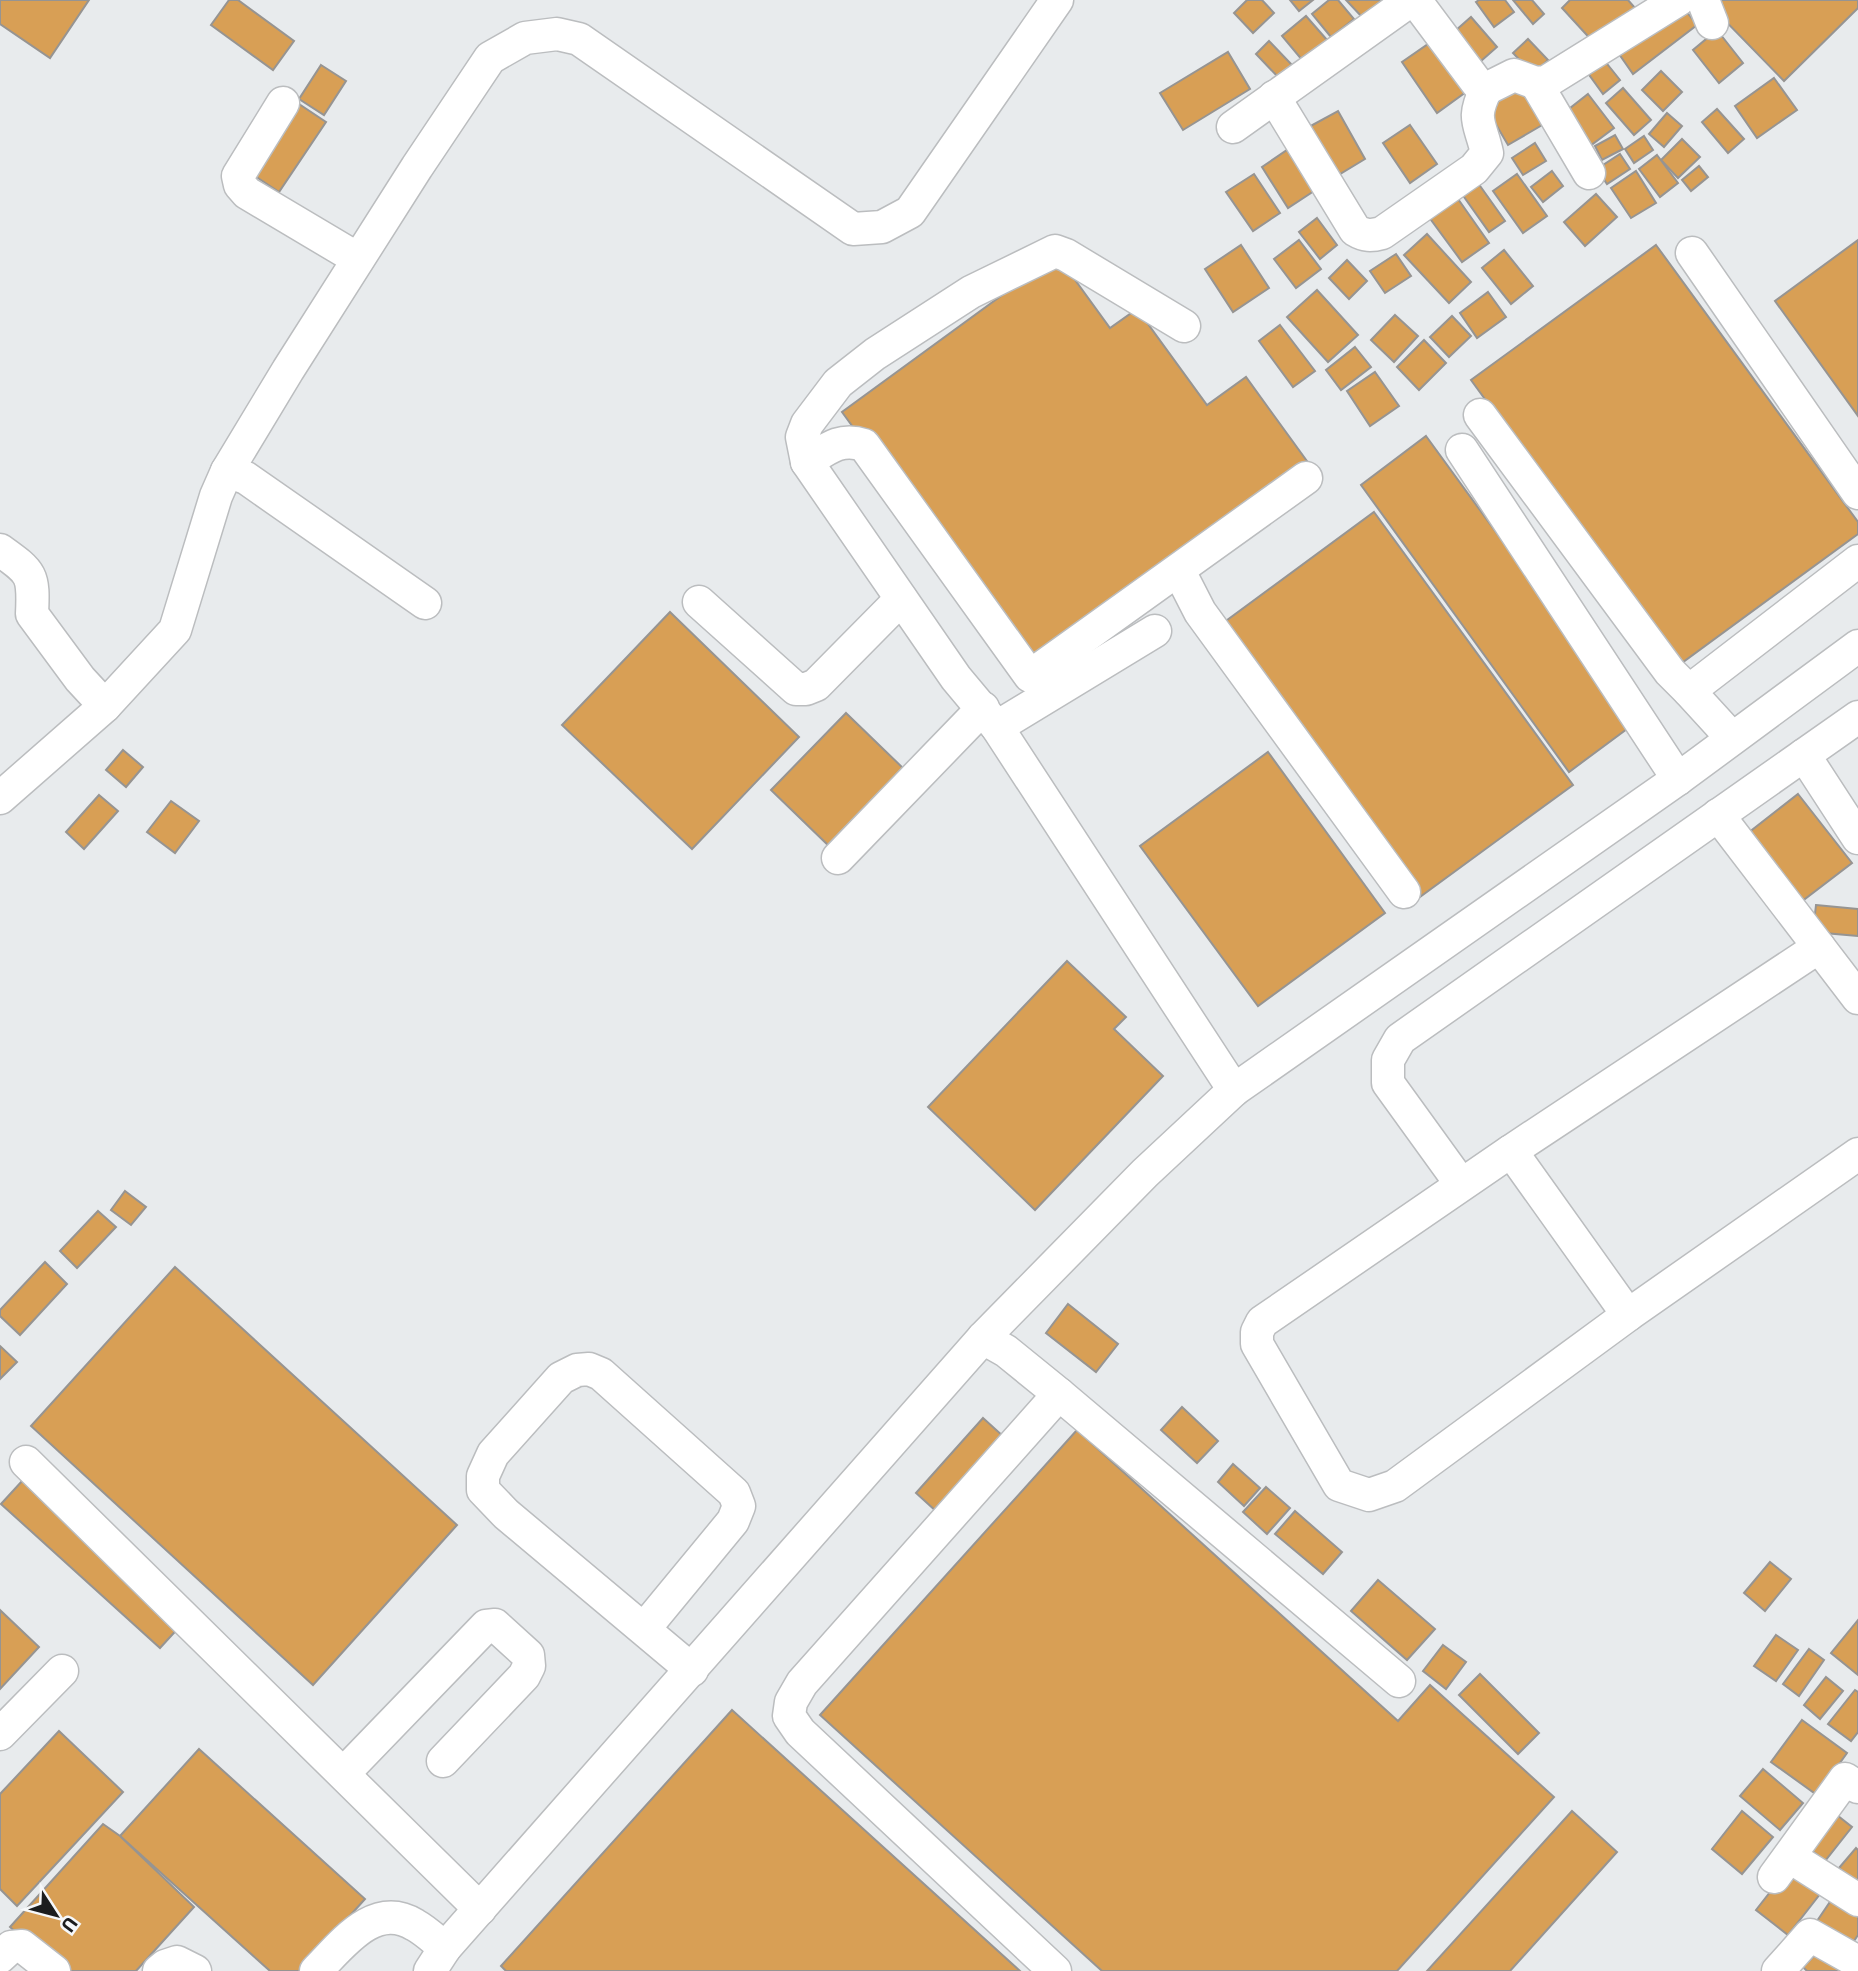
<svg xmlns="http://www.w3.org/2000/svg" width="1858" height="1971" viewBox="0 0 1858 1971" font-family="'Exo 2',sans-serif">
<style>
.building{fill:#d89f55;stroke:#969492;stroke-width:2}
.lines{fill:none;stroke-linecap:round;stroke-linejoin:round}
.minor-casing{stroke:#bbbdbf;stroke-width:35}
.minor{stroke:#fff;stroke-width:32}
</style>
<rect width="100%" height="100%" fill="#e8ebed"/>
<!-- building -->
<g class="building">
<polygon points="0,0 89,0 50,58 0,24"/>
<polygon points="229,0 238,0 294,41 273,70 211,25"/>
<polygon points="1247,0 1262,0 1274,13 1253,33 1234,13"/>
<polygon points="1290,0 1313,0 1299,11"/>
<polygon points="1329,0 1338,0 1354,19 1331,37 1312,14"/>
<polygon points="1346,0 1380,0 1381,1 1363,18"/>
<polygon points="1479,0 1505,0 1514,12 1494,27 1476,2"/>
<polygon points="1513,0 1532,0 1544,14 1533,24"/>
<polygon points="1570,0 1628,0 1635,8 1596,45 1562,8"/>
<polygon points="1705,0 1858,0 1858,8 1784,81"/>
<polygon points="1682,6 1697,25 1633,74 1619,54"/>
<polygon points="1306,16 1327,40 1303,61 1282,36"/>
<polygon points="1471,17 1497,47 1473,68 1447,38"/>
<polygon points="1717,30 1743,63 1719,83 1693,50"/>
<polygon points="1528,39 1548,60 1533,74 1513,53"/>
<polygon points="1269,41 1292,65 1279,78 1256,54"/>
<polygon points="1431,42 1466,92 1437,113 1402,62"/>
<polygon points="1228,52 1250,89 1183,130 1160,93"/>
<polygon points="1604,60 1620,80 1603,94 1587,72"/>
<polygon points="321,65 346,81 324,115 299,99"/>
<polygon points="1661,71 1682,92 1663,111 1642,90"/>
<polygon points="1517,78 1544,124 1508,145 1481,99"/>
<polygon points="1774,78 1797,110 1757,138 1735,106"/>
<polygon points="1623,88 1651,120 1634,135 1606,103"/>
<polygon points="1588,94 1614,128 1586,149 1560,116"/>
<polygon points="293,100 326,122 279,192 246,170"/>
<polygon points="1717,109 1744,139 1728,153 1702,122"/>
<polygon points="1338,111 1365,159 1335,177 1307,128"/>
<polygon points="1667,113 1682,126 1664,147 1649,134"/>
<polygon points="1410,125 1437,164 1410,183 1383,143"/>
<polygon points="1615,135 1623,149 1602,160 1595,146"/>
<polygon points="1644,136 1653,150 1634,163 1625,149"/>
<polygon points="1682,139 1700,157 1678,178 1661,160"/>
<polygon points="1535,143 1546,161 1523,175 1512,158"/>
<polygon points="1287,150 1314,191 1288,208 1262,167"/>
<polygon points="1620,154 1630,169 1607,184 1597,169"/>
<polygon points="1657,155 1678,183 1660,197 1639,169"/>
<polygon points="1699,166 1708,177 1691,191 1682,180"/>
<polygon points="1552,171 1563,186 1543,202 1531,187"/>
<polygon points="1636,171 1656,203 1631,218 1611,188"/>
<polygon points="1254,174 1280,213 1253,231 1226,192"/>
<polygon points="1517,174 1547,216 1523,233 1493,191"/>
<polygon points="1473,176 1505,221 1489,232 1457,187"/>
<polygon points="1451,189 1489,243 1462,262 1423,209"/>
<polygon points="1596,194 1617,217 1585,246 1564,222"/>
<polygon points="1317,218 1337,245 1320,259 1299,232"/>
<polygon points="1427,234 1471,282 1449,303 1404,255"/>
<polygon points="1299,240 1321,269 1296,288 1274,259"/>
<polygon points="1858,240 1858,416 1775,301"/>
<polygon points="1241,245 1269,288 1233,312 1205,269"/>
<polygon points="1656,245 1858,522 1858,534 1679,665 1471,380"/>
<polygon points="1504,250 1533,286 1511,304 1482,268"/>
<polygon points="1396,254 1411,276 1385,293 1370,271"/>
<polygon points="1057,255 1110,328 1137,309 1207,405 1246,377 1312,468 1032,673 842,412"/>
<polygon points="1347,260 1367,281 1349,299 1329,278"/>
<polygon points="1317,290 1358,335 1328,362 1287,317"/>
<polygon points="1488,292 1506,317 1477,338 1460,313"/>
<polygon points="1395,315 1418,336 1394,362 1371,340"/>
<polygon points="1452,316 1471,336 1449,357 1430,337"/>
<polygon points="1280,325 1315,371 1293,387 1259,341"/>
<polygon points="1424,340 1446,363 1419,390 1397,367"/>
<polygon points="1355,347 1371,367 1341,390 1326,370"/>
<polygon points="1375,372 1399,406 1370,426 1347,391"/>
<polygon points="1426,436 1635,723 1569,772 1361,485"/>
<polygon points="1374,512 1573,785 1413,902 1215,629"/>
<polygon points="670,612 799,737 692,849 562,725"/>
<polygon points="846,713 906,771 831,848 771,790"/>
<polygon points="123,750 143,767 126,787 106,770"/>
<polygon points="1268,752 1385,913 1258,1006 1140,846"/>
<polygon points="1798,794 1852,863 1797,905 1743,837"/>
<polygon points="99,795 118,811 84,849 66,832"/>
<polygon points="171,801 199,821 175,853 147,832"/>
<polygon points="1816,905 1858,909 1858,936 1813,932"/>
<polygon points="1067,961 1126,1017 1114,1029 1163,1076 1035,1210 928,1107"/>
<polygon points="125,1191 146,1207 131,1225 111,1210"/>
<polygon points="98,1211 116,1227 77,1268 60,1251"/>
<polygon points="45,1262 67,1284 20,1335 0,1316 0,1310"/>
<polygon points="175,1267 457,1525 313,1685 31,1426"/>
<polygon points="1068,1304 1118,1344 1096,1372 1046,1333"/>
<polygon points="0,1346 17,1362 0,1379"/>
<polygon points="1182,1407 1218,1441 1197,1463 1161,1430"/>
<polygon points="983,1418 1004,1437 937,1512 916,1493"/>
<polygon points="1077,1430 1398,1721 1430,1685 1554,1797 1397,1971 1102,1971 820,1715"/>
<polygon points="1233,1464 1260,1488 1244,1506 1218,1482"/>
<polygon points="23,1480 182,1624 160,1648 1,1504"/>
<polygon points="1266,1487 1290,1508 1267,1534 1243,1512"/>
<polygon points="1295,1511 1342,1552 1323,1574 1275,1534"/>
<polygon points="1770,1562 1791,1579 1765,1611 1744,1593"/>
<polygon points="1378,1580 1435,1629 1407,1660 1351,1611"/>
<polygon points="0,1610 39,1647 0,1689"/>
<polygon points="1858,1620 1858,1675 1831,1653"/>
<polygon points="1776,1635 1798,1650 1776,1681 1754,1666"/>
<polygon points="1443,1645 1466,1662 1446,1689 1423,1671"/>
<polygon points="1809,1649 1824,1660 1799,1696 1783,1684"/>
<polygon points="1480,1674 1539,1733 1518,1754 1459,1695"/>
<polygon points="1826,1677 1843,1691 1820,1719 1804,1705"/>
<polygon points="1855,1690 1858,1692 1858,1732 1851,1741 1828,1724"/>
<polygon points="732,1710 1020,1971 506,1971 501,1966"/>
<polygon points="1802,1720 1847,1753 1817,1795 1771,1762"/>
<polygon points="59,1731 123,1792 17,1906 0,1889 0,1794"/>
<polygon points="199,1749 365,1899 300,1971 270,1971 120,1836"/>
<polygon points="1763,1769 1803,1803 1780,1830 1740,1796"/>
<polygon points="1828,1808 1852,1827 1825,1861 1801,1842"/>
<polygon points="1572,1811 1617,1852 1510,1971 1427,1971"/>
<polygon points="1742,1811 1773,1837 1742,1874 1712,1849"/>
<polygon points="103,1824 120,1836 194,1907 136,1971 59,1971 10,1927"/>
<polygon points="1856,1848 1858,1850 1858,1884 1839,1868"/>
<polygon points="1792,1864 1824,1889 1788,1935 1756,1910"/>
<polygon points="1834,1896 1858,1912 1858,1935 1850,1947 1815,1924"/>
<polygon points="1822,1948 1842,1971 1807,1971 1803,1967"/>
</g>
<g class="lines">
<defs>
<g id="minor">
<polyline points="1415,0 1477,83 1486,89 1514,75 1536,83 1546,82 1678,0"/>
<polyline points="1703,0 1712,23"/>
<polyline points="1536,83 1589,173"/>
<path d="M1274,97L1355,230C1365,236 1371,236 1382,233L1474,169L1487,153C1480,122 1471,120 1486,89"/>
<polyline points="283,103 238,176 240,185 247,193 358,259"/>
<polyline points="1233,127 1411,0"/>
<polyline points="1692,253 1858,493"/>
<polyline points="1184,326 1066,255 1055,251 971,292 875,354 838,383 807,424 802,437 807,462 956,678 997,727 1234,1090"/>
<polyline points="1480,415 1670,672 1689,691"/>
<polyline points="1462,450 1678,779"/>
<path d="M807,462C827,449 840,437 864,445L1030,676L1306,478"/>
<polyline points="227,471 246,478 425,603"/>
<path d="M0,550C32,573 34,574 32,614L80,679L105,706"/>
<polyline points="1179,571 1200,612 1404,892"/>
<polyline points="699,602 796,689 806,689 816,685 901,599"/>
<polyline points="997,727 1155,631"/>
<polyline points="1732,738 1689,691 1858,561"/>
<polyline points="1804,755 1858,838"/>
<polyline points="0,798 105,706 175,630 216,496 227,471 288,370 417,167 490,58 525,38 557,34 579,39 853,229 882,227 910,212 1057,0"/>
<polyline points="1718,815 1858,998"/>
<polyline points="838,858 983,708"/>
<polygon points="1511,1151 1628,1315 1395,1486 1369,1495 1339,1485 1257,1344 1257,1332 1262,1322"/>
<polyline points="1511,1151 1819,947"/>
<polyline points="1461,1184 1388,1083 1388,1060 1400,1039 1858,717"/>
<polyline points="1628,1315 1858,1154"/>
<polyline points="983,1338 1006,1351 1059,1394 1399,1681"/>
<polyline points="26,1462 480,1909"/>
<polyline points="644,1629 733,1521 739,1506 734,1493 601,1374 589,1369 577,1370 561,1378 493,1454 483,1476 483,1490 506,1514 692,1670"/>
<polyline points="0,1734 62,1671"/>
<polyline points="344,1773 486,1626 495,1625 528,1655 529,1666 524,1676 443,1761"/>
<polyline points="1790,1857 1858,1900"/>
<polyline points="1774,1877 1845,1779 1858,1787"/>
<polyline points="0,1957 11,1947 22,1946 54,1971"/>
<polyline points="159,1971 165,1966 177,1962 195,1971"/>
<path d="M316,1971C342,1945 374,1900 415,1925C426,1931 435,1940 445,1948"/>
<polyline points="430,1971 445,1948 983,1338 1145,1173 1234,1090 1678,779 1858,646"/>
<polyline points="1055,1971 800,1732 789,1716 791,1702 802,1683 1059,1394"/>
<polyline points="1778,1971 1810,1935 1858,1962"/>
</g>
</defs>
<!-- minor casing -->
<use href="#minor" class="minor-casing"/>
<!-- minor -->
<use href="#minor" class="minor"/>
</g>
<!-- north arrow -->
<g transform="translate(56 1915) rotate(126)" stroke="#f6f8fa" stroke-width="5" paint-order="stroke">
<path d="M0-5L12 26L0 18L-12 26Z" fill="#1c1d1e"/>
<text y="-10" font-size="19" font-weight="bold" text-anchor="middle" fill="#1c1d1e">U</text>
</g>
</svg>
